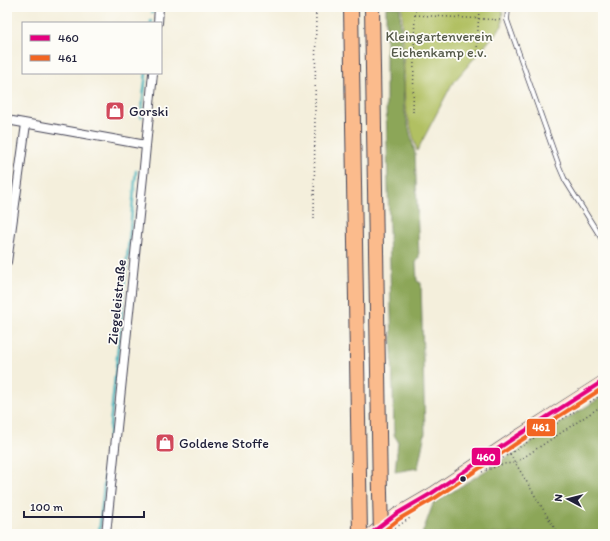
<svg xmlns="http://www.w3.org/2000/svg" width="610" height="541" viewBox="0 0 610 541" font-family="Itim,sans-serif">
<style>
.green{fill:#b1c062;stroke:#6a714e}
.forest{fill:#8ca658;stroke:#57644a}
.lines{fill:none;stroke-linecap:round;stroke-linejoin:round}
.stream{stroke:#46b5c0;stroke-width:2.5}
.lane-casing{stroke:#424153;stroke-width:5.5}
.street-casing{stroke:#424153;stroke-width:10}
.secondary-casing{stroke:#424153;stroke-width:12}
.highway-casing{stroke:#424153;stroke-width:16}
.path{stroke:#424153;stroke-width:1.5;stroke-dasharray:1 3;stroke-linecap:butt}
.lane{stroke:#fff;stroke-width:4}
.street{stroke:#fff;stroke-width:8}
.secondary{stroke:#fde4d1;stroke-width:11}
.highway{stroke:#fbbb8c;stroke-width:14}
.highway-bridge-casing{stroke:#424153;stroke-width:16;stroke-linecap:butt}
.highway-bridge{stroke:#fbbb8c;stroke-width:14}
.bus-1-casing{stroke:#fdfcf7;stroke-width:7}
.bus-2-casing{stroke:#fdfcf7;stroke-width:7}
.bus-1{stroke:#e5007d;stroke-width:4}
.bus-2{stroke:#f26522;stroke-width:4}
.bus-dot{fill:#22223b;stroke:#fdfcf7;stroke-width:1.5}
.labels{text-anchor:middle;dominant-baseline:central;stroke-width:3.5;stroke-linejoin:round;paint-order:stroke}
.park-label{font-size:14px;fill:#545949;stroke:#fdfcf7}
.poi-label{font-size:14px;fill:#22223b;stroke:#fdfcf7;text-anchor:start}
.street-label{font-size:14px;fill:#22223b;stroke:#fdfcf7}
.line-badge{stroke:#fdfcf7;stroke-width:1.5}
.badge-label{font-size:11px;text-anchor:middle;font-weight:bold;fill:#fff}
</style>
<rect width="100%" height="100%" fill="#fdfcf7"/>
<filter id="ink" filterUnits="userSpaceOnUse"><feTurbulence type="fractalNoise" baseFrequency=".025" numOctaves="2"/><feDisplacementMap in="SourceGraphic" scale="8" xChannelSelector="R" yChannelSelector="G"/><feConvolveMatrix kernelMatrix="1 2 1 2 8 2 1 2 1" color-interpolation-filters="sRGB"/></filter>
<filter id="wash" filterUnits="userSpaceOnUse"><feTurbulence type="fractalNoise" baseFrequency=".012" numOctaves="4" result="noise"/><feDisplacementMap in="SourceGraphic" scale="16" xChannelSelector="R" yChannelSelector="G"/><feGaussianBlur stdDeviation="0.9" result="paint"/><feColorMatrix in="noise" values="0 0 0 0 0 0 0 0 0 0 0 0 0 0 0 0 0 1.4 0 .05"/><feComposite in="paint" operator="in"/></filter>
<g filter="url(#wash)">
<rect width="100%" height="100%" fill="#f4efdc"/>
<!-- green -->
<polygon class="green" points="402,7 503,7 502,26 452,84 417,151 405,107"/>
<!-- forest -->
<g class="forest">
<polygon points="386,7 400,7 404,108 415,153 419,257 416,263 417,281 421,283 425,433 418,468 395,472 398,441 394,435 386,104"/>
<polygon points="603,396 603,534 422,534 433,504"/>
</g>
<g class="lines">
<!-- stream -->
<g class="stream">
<polyline points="152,13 152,7"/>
<polyline points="151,23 151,21"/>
<polyline points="141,117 146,73"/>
<polyline points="99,534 136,171"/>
</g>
</g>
</g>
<g filter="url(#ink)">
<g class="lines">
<defs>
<polyline id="lane" points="508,9 507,20 559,166 565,180 603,241"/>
<g id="street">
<polyline points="158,23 159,7"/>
<polyline points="7,120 146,145"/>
<polyline points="7,262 26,124"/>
<polyline points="106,534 144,167 153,73"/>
</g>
<polyline id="secondary" points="370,534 396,514 432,493 514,438 603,381"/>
<g id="highway">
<polyline points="351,7 360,534"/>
<polyline points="372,7 380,493"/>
</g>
</defs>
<!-- lane casing -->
<use href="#lane" class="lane-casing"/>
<!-- street casing -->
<use href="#street" class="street-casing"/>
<!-- secondary casing -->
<use href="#secondary" class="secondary-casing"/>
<!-- highway casing -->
<use href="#highway" class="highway-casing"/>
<!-- path -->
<g class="path">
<polyline points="415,15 501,20"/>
<polyline points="477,51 479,7"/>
<polyline points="413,112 415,7"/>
<polyline points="314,219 316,7"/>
<polyline points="590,402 603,394"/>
<polyline points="510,454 558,534"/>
<polyline points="486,469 577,410"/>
<polyline points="482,472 503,464 515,463 603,405"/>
<polyline points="392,530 410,518"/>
</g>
<!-- lane -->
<use href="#lane" class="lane"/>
<!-- street -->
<use href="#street" class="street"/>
<!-- secondary -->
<use href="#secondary" class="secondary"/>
<!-- highway -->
<use href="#highway" class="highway"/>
<defs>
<polyline id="highway-bridge" points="380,493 381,534"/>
</defs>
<!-- highway-bridge casing -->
<use href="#highway-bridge" class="highway-bridge-casing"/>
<!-- highway-bridge -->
<use href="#highway-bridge" class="highway-bridge"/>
<defs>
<polyline id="bus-1" points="370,534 396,514 432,493 514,438 603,381"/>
<polyline id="bus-2" points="380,534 399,519 435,498 517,443 603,388"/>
</defs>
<!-- bus-1 casing -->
<use href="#bus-1" class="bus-1-casing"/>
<!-- bus-2 casing -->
<use href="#bus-2" class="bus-2-casing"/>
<!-- bus-1 -->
<use href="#bus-1" class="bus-1"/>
<!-- bus-2 -->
<use href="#bus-2" class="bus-2"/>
</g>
</g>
<!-- icons -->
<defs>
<symbol id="shop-square" viewBox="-11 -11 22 22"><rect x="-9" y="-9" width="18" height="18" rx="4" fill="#d1495b" stroke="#fdfcf7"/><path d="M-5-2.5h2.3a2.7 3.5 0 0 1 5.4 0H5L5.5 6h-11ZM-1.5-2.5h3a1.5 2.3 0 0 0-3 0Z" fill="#fff"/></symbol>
</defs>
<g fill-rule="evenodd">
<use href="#shop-square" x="104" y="100" width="22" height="22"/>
<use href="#shop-square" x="154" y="432" width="22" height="22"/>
</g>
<!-- markers -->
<circle class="bus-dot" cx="463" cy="479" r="3.5"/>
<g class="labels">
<!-- park labels -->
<g class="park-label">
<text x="439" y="36">Kleingartenverein<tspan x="439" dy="16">Eichenkamp e.v.</tspan></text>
</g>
<!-- poi labels -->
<g class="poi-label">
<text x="129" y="111">Gorski</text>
<text x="179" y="443">Goldene Stoffe</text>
</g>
<!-- street labels -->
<g class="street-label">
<text transform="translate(117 302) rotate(-84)">Ziegeleistraße</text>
</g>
</g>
<g class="line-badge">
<rect x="526" y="418" width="30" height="19" rx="4" fill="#f26522"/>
<rect x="471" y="447" width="30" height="19" rx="4" fill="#e5007d"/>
</g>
<g class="badge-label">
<text x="541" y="431">461</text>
<text x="486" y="461">460</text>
</g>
<!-- margin -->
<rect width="610" height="541" fill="none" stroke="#fdfcf7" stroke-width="24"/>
<!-- legend -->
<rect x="22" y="22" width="140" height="52" fill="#fdfcf7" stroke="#a5a5ac"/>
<rect x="30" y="35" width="20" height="6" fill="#e5007d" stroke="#a5a5ac"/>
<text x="58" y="42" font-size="12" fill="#22223b">460</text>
<rect x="30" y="55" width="20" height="6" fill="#f26522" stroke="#a5a5ac"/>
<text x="58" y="62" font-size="12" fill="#22223b">461</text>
<!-- north arrow -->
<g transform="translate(568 499) rotate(277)" stroke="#fdfcf7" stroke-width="3" paint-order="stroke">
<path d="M0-3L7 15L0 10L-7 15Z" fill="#22223b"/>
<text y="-6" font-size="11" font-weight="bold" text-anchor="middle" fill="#22223b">N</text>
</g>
<!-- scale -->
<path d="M24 511v6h120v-6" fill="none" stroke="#22223b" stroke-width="2"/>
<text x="30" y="511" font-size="12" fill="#22223b" stroke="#fdfcf7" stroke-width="3" paint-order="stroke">100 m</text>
</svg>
